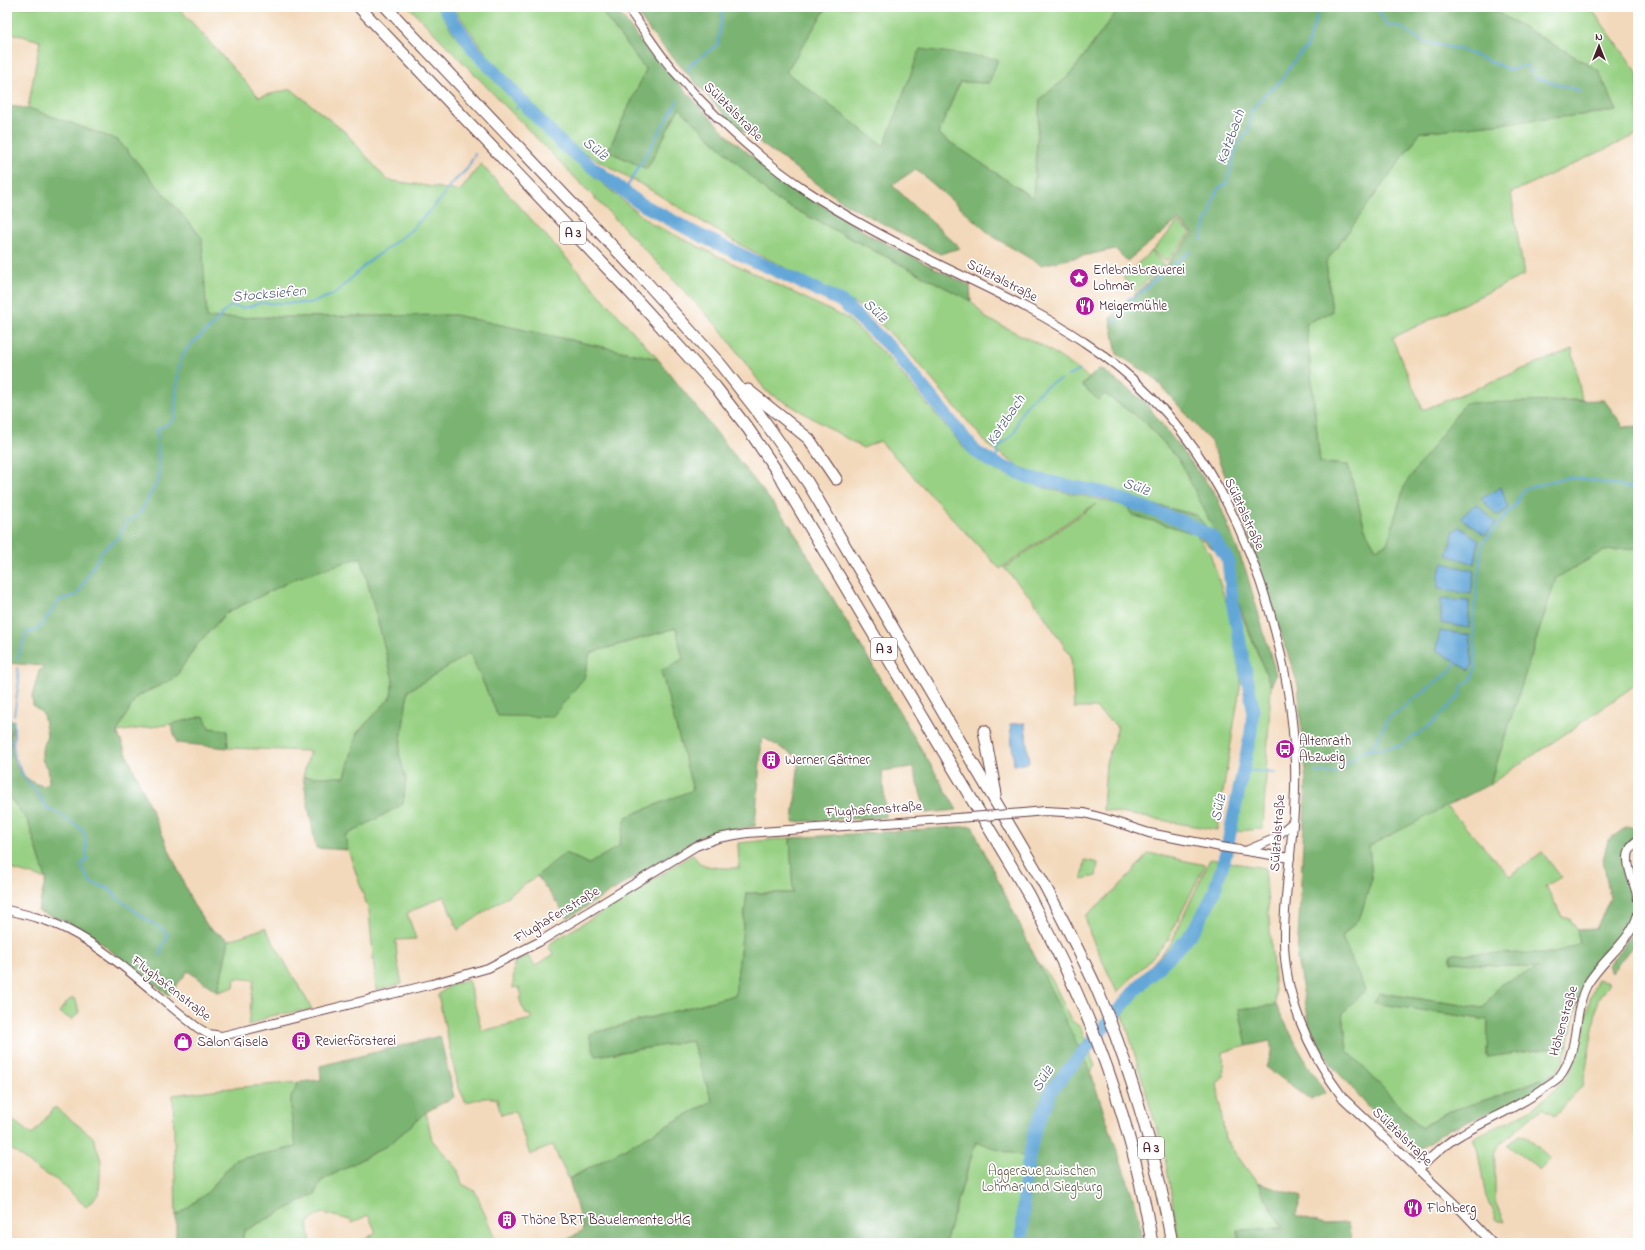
<svg xmlns="http://www.w3.org/2000/svg" width="1645" height="1250" viewBox="0 0 1645 1250" font-family="'Indie Flower',sans-serif">
<style>
.green{fill:#98d184;stroke:#717858}
.forest{fill:#7ab372;stroke:#62694e}
.water{fill:#63a7d8;stroke:#566382}
.lines{fill:none;stroke-linecap:round;stroke-linejoin:round}
.stream{stroke:#63a7d8;stroke-width:2}
.river{stroke:#63a7d8;stroke-width:13}
.secondary-casing{stroke:#633b41;stroke-width:10}
.highway-casing{stroke:#633b41;stroke-width:13}
.secondary{stroke:#fff;stroke-width:8}
.highway{stroke:#fff;stroke-width:11}
.secondary-bridge-casing{stroke:#633b41;stroke-width:10;stroke-linecap:butt}
.secondary-bridge{stroke:#fff;stroke-width:8}
.labels{text-anchor:middle;dominant-baseline:central;stroke-width:3.5;stroke-linejoin:round;paint-order:stroke}
.shield{fill:#fff;stroke:#80626b;stroke-width:1}
.shield-label{font-size:13px;font-weight:bold;fill:#4a1f2b}
.street-label{font-size:14px;fill:#4a1f2b;stroke:#fff}
.poi-label{font-size:14px;fill:#4a1f2b;stroke:#fff;text-anchor:start}
.park-label{font-size:14px;fill:#655d4a;stroke:#fff}
.water-label{font-size:15px;font-style:italic;fill:#555c79;stroke:#fff}
</style>
<rect width="100%" height="100%" fill="#fff"/>
<filter id="ink" filterUnits="userSpaceOnUse"><feTurbulence type="fractalNoise" baseFrequency=".025" numOctaves="2"/><feDisplacementMap in="SourceGraphic" scale="8" xChannelSelector="R" yChannelSelector="G"/><feConvolveMatrix kernelMatrix="1 2 1 2 8 2 1 2 1" color-interpolation-filters="sRGB"/></filter>
<filter id="wash" filterUnits="userSpaceOnUse"><feTurbulence type="fractalNoise" baseFrequency=".012" numOctaves="4" result="noise"/><feDisplacementMap in="SourceGraphic" scale="16" xChannelSelector="R" yChannelSelector="G"/><feGaussianBlur stdDeviation="0.9" result="paint"/><feColorMatrix in="noise" values="0 0 0 0 0 0 0 0 0 0 0 0 0 0 0 0 0 1.4 0 .05"/><feComposite in="paint" operator="in"/></filter>
<g filter="url(#wash)">
<rect width="100%" height="100%" fill="#f3d9bb"/>
<!-- green -->
<g class="green">
<polygon points="7,7 178,7 259,97 291,89 345,132 387,180 460,191 481,164 658,359 455,315 206,318 201,238 118,140 28,108 40,41 7,32"/>
<polygon points="409,7 438,7 452,31 488,74 559,147 650,223 848,319 889,359 966,450 997,471 1042,487 1103,500 1188,523 1210,553 1229,611 1241,681 1217,830 1103,810 1106,763 1118,727 1095,708 1074,708 1071,656 1034,601 1004,568 1096,504 1082,512 1000,569 880,441 863,448 766,391 720,329 624,228"/>
<polygon points="453,7 598,7 646,70 608,151 647,169 679,108 775,199 971,301 986,318 1043,346 1082,372 1105,394 1146,423 1180,461 1224,548 1196,515 1047,478 1018,466 989,446 903,346 865,309 737,243 644,186 572,146 487,55"/>
<polygon points="827,7 1120,7 1069,76 1040,99 1033,198 938,134 960,82 989,83 920,50 884,147 786,72"/>
<polygon points="1488,7 1590,7 1638,73 1638,134 1511,193 1524,275 1392,338 1423,410 1572,349 1582,400 1560,400 1405,484 1387,544 1376,549 1365,529 1348,465 1320,463 1306,323 1332,312 1326,262 1421,132 1617,111 1598,70"/>
<polygon points="1178,222 1191,233 1166,262 1152,251"/>
<polygon points="1151,251 1164,265 1135,291 1123,278"/>
<polygon points="1638,548 1638,683 1571,730 1490,784 1556,578 1603,551"/>
<polygon points="361,557 393,680 391,697 357,733 345,777 303,777 310,751 228,748 227,731 209,728 204,716 171,724 117,732 136,697 175,678 196,646 226,613 297,578"/>
<polygon points="1238,606 1271,686 1263,829 1235,831 1255,688"/>
<polygon points="676,628 683,659 661,671 693,790 626,817 619,846 589,864 565,853 537,876 458,930 444,896 407,913 416,939 396,940 397,959 402,984 376,990 369,911 348,850 345,836 403,804 406,780 399,754 408,691 470,653 498,716 584,678 590,653"/>
<polygon points="7,794 28,821 46,879 169,995 85,931 65,921 38,911 46,879 7,868"/>
<polygon points="1446,806 1510,876 1542,852 1561,877 1546,886 1562,917 1570,919 1577,930 1580,943 1555,953 1451,954 1451,962 1540,968 1501,984 1483,1008 1380,993 1375,1003 1488,1020 1487,1057 1568,1046 1563,1061 1556,1073 1501,1095 1447,1112 1421,1128 1347,1050 1343,1013 1342,937 1360,917 1372,878 1369,846"/>
<path d="M790,838L793,893H747L735,995L589,1034L596,1056L692,1041L712,1101L569,1179L559,1160L553,1145L530,1155L515,1111L501,1115L497,1099C486,1096 476,1099 466,1103L458,1086L438,995L450,985L468,980L482,1031L531,1019L530,1014L527,1015L522,1006L519,997L522,996L519,987L513,988L514,963L528,956L535,966L554,954L548,947L552,942L609,908L693,854L697,858L696,859C702,869 727,868 739,868L738,843Z"/>
<polygon points="1149,853 1205,865 1168,940 1145,965 1117,992 1090,934 1085,916 1116,890"/>
<polygon points="1210,859 1265,868 1276,1005 1239,1009 1247,1046 1223,1052 1224,1077 1217,1083 1225,1139 1257,1183 1283,1228 1238,1230 1239,1243 1179,1243 1165,1157 1119,1001 1171,943"/>
<polygon points="1085,860 1098,863 1096,876 1082,879"/>
<polygon points="265,928 312,1009 270,1016 248,1026 254,980 235,978 234,987 218,992 229,940"/>
<polygon points="1041,966 1052,979 1071,1020 1080,1027 1095,1066 1086,1077 1130,1243 945,1243 1030,967"/>
<path d="M1598,979L1609,982L1598,1000L1583,1085L1555,1115L1542,1108L1497,1147L1494,1154L1495,1164V1201L1504,1222L1496,1220L1486,1197L1477,1148L1473,1138C1514,1117 1563,1101 1578,1053C1585,1028 1586,1003 1598,979Z"/>
<polygon points="73,998 76,1000 79,1012 72,1020 59,1012 68,1001"/>
<polygon points="299,1082 291,1098 291,1114 296,1147 235,1160 207,1193 176,1216 173,1095 221,1089"/>
<polygon points="55,1107 93,1137 101,1160 99,1193 86,1207 60,1182 37,1169 7,1146 7,1116 32,1135"/>
<polygon points="426,1112 432,1140 457,1168 462,1184 475,1191 497,1243 360,1243 376,1232 368,1215 352,1223 350,1220 322,1213 308,1222 311,1243 242,1243 244,1231 315,1194 321,1181 390,1144"/>
<polygon points="1519,1135 1526,1136 1551,1159 1540,1170 1507,1145"/>
</g>
<!-- forest -->
<g class="forest">
<polygon points="598,7 615,7 646,49 727,135 765,167 794,188 873,237 970,286 971,301 775,199 679,108 647,169 608,151 646,70"/>
<polygon points="632,7 827,7 786,72 884,146 920,49 998,59 989,83 960,82 938,134 1033,198 1040,99 1069,76 1120,7 1488,7 1598,70 1617,111 1421,132 1326,262 1332,312 1306,323 1320,463 1348,465 1365,529 1376,549 1387,544 1405,484 1465,403 1604,400 1624,427 1638,426 1638,548 1603,551 1556,578 1490,784 1369,846 1372,878 1360,917 1342,937 1365,990 1343,1013 1347,1050 1421,1128 1447,1112 1501,1095 1556,1073 1539,1088 1524,1099 1449,1129 1423,1147 1412,1149 1383,1122 1333,1067 1310,1027 1297,959 1306,783 1298,685 1243,518 1211,442 1152,376 1117,354 1110,318 1166,265 1193,233 1178,220 1127,261 1115,249 1041,265 992,236 916,169 892,185 960,248 940,254 844,203 731,122 657,40"/>
<path d="M7,106L28,108L118,140L202,238L207,318L455,315L658,359L790,525L957,810L926,813L913,767L882,771L886,817L793,822L799,758L762,737L755,826L721,831L700,837L568,918L537,876L565,853L589,864L619,846L626,817L693,790L661,671L683,659L676,628L590,653L584,678L552,717L498,716L470,653L408,691L399,754L406,780L403,804L345,836L348,850L316,848L303,777H345L357,733L391,697L393,680L361,557L297,578L226,613L196,646L175,678L136,697L117,732L193,904L209,928L229,940L218,992L188,971L169,995L85,931L65,921L38,911L46,879L28,821L7,794V741L10,731L7,720L13,721C13,731 10,742 12,752C14,769 28,784 45,786L49,782L48,767L45,766L42,759V750L47,735L43,714L33,705L32,697L39,671L44,666L7,663Z"/>
<polygon points="1100,368 1145,402 1216,495 1246,571 1276,674 1271,686 1219,554 1196,534 1132,515 1122,497 1196,515 1222,546 1180,461 1146,423 1105,394 1098,400 1082,385"/>
<polygon points="204,716 209,728 227,730 228,748 177,743 171,724"/>
<polygon points="972,826 1090,1071 1138,1212 1142,1243 1017,1243 1026,1157 999,1150 976,1141 945,1243 562,1243 583,1230 569,1179 712,1101 692,1041 595,1056 589,1034 735,995 747,893 793,893 790,838"/>
<path d="M1628,826L1638,830V836C1632,839 1630,843 1627,849C1617,870 1629,876 1634,895C1635,901 1634,913 1632,919C1627,939 1606,951 1595,966C1578,990 1574,1019 1568,1046L1487,1057L1488,1020L1374,1003L1379,993L1483,1008L1501,984L1539,968L1451,962V954L1555,953L1580,943L1577,930L1596,929L1610,898L1603,860L1608,840Z"/>
<polygon points="1638,926 1638,939 1612,972 1608,966"/>
<polygon points="1276,1005 1298,1048 1325,1093 1311,1100 1266,1067 1273,1049 1270,1041 1247,1046 1239,1009"/>
<polygon points="440,1036 454,1097 426,1112 390,1144 321,1181 315,1194 244,1231 242,1243 176,1243 176,1216 207,1193 235,1160 296,1147 291,1114 291,1097 299,1082 321,1080 320,1066"/>
<polygon points="1257,1183 1302,1197 1295,1216 1325,1224 1348,1223 1352,1243 1239,1243 1238,1230 1283,1228"/>
</g>
<!-- water -->
<g class="water">
<polygon points="1501,487 1508,508 1498,516 1481,499"/>
<polygon points="1474,505 1478,505 1496,523 1485,535 1461,518"/>
<polygon points="1460,527 1479,540 1475,564 1447,555 1454,530"/>
<polygon points="1443,563 1474,571 1471,594 1438,589 1438,576"/>
<polygon points="1441,599 1469,601 1469,628 1441,623"/>
<polygon points="1440,631 1469,635 1473,664 1469,670 1436,650"/>
<polygon points="1025,723 1029,763 1014,765 1010,724"/>
</g>
<g class="lines">
<!-- stream -->
<g class="stream">
<polyline points="1376,7 1387,25 1400,27 1424,42 1459,49 1511,70 1526,65 1536,78 1581,91"/>
<polyline points="688,72 690,65 718,44 723,7"/>
<polyline points="516,109 522,101"/>
<polyline points="624,192 678,100"/>
<path d="M1201,240L1207,218L1211,216C1213,201 1211,192 1226,184L1237,147L1248,131L1251,111L1265,94L1279,83L1297,57L1307,47L1318,12L1322,7"/>
<polyline points="1115,323 1128,299 1137,296 1167,269 1190,252"/>
<polyline points="1068,376 1079,371"/>
<path d="M994,463L998,453L997,450C1001,443 1009,439 1014,433C1017,429 1017,421 1020,415C1027,403 1046,382 1061,380"/>
<path d="M17,659L27,632L38,630L59,600L77,595L102,551L118,538L125,523L139,515L159,479L157,430L174,420C176,402 176,369 183,355C189,343 203,335 212,326C220,318 221,312 231,306L245,308L260,303H309L317,301L336,293L366,264L410,231L440,200L449,186L467,169L475,154"/>
<polyline points="14,715 19,681 17,668"/>
<path d="M14,720V737L13,744L15,758L26,780L35,789L48,810L56,811C64,821 90,827 85,842L87,847L86,851L87,860L82,864L81,866L91,883L108,888L119,899L143,917L166,932L167,938L162,946L161,955"/>
<polyline points="1364,751 1378,741 1379,736 1388,719 1450,671 1456,662"/>
<polyline points="1243,770 1275,773"/>
<path d="M1315,772L1335,773L1363,751L1400,746L1432,724L1460,695L1461,687L1472,679L1476,665L1473,623L1482,544L1514,506L1524,489C1538,486 1552,480 1566,478C1589,476 1614,489 1638,487"/>
</g>
<!-- river -->
<polyline class="river" points="444,7 474,50 562,144 638,202 699,235 841,301 892,349 976,452 994,463 1031,478 1106,493 1184,522 1213,537 1228,560 1233,607 1253,708 1251,732 1225,857 1213,895 1197,925 1184,942 1138,987 1052,1089 1034,1132 1024,1184 1022,1243"/>
</g>
</g>
<g filter="url(#ink)">
<g class="lines">
<defs>
<g id="secondary">
<path d="M627,7C643,28 656,50 673,70C712,115 755,156 804,189C847,218 894,242 940,265C989,289 1039,311 1084,342C1133,374 1176,418 1207,468C1259,552 1292,665 1295,764C1297,821 1285,877 1284,934C1283,994 1308,1051 1343,1098L1462,1211L1492,1243"/>
<polyline points="1023,813 1045,811 1084,813 1103,818 1149,833 1221,847 1290,858"/>
<path d="M1638,840C1617,854 1635,881 1638,899"/>
<polyline points="1248,850 1274,839 1293,822"/>
<path d="M7,910C28,915 49,920 68,930C114,953 157,997 198,1028L208,1034L222,1036L432,984L488,968L539,942L696,846L718,838L747,833L957,818"/>
<path d="M1418,1170C1432,1157 1445,1143 1462,1134C1490,1118 1521,1106 1547,1086C1551,1083 1556,1080 1559,1077C1581,1049 1572,1013 1587,985C1602,959 1630,943 1638,914"/>
</g>
<g id="highway">
<path d="M359,7L625,287L715,386L749,430L776,470L1028,894C1046,929 1064,963 1079,998C1114,1076 1138,1159 1152,1243"/>
<path d="M386,7L639,274L721,365L758,412L808,483L1044,884C1062,918 1080,952 1096,987C1131,1069 1156,1155 1172,1243"/>
<polyline points="748,390 809,439 836,479"/>
<polyline points="984,731 996,794"/>
</g>
</defs>
<!-- secondary casing -->
<use href="#secondary" class="secondary-casing"/>
<!-- highway casing -->
<use href="#highway" class="highway-casing"/>
<!-- secondary -->
<use href="#secondary" class="secondary"/>
<!-- highway -->
<use href="#highway" class="highway"/>
<defs>
<polyline id="secondary-bridge" points="957,818 1023,813"/>
</defs>
<!-- secondary-bridge casing -->
<use href="#secondary-bridge" class="secondary-bridge-casing"/>
<!-- secondary-bridge -->
<use href="#secondary-bridge" class="secondary-bridge"/>
</g>
</g>
<!-- icons -->
<defs>
<symbol id="sight-disc" viewBox="-11 -11 22 22"><circle r="9.5" fill="#b5179e" stroke="#fff"/><path d="M0-6L1.8-2.2L6-1.7L2.9 1.2L3.7 5.4L0 3.3L-3.7 5.4L-2.9 1.2L-6-1.7L-1.8-2.2Z" fill="#fff"/></symbol>
<symbol id="restaurant-disc" viewBox="-11 -11 22 22"><circle r="9.5" fill="#b5179e" stroke="#fff"/><path d="M-5-6h1v4h1v-4h1v4h1v-4h1v5L-1.5 .5V6h-2V.5L-5-1ZM5-6V6H3V1.5H1.5Q1.5-4 5-6Z" fill="#fff"/></symbol>
<symbol id="bus-disc" viewBox="-11 -11 22 22"><circle r="9.5" fill="#b5179e" stroke="#fff"/><path d="M-5-6H5V4H4V6H2V4H-2V6H-4V4H-5ZM-3.5-4V0h7V-4ZM-3.5 1.2v1.5H-2V1.2ZM2 1.2v1.5H3.5V1.2Z" fill="#fff"/></symbol>
<symbol id="building-disc" viewBox="-11 -11 22 22"><circle r="9.5" fill="#b5179e" stroke="#fff"/><path d="M-4-6H4V6H1V3H-1V6H-4ZM-2.5-4.3h1.7v1.8h-1.7ZM.8-4.3h1.7v1.8H.8ZM-2.5-1h1.7V.8h-1.7ZM.8-1h1.7V.8H.8Z" fill="#fff"/></symbol>
<symbol id="shop-disc" viewBox="-11 -11 22 22"><circle r="9.5" fill="#b5179e" stroke="#fff"/><path d="M-5-2.5h2.3a2.7 3.5 0 0 1 5.4 0H5L5.5 6h-11ZM-1.5-2.5h3a1.5 2.3 0 0 0-3 0Z" fill="#fff"/></symbol>
</defs>
<g fill-rule="evenodd">
<use href="#sight-disc" x="1068" y="267" width="22" height="22"/>
<use href="#restaurant-disc" x="1074" y="295" width="22" height="22"/>
<use href="#bus-disc" x="1274" y="738" width="22" height="22"/>
<use href="#building-disc" x="760" y="749" width="22" height="22"/>
<use href="#building-disc" x="290" y="1030" width="22" height="22"/>
<use href="#shop-disc" x="172" y="1031" width="22" height="22"/>
<use href="#restaurant-disc" x="1402" y="1197" width="22" height="22"/>
<use href="#building-disc" x="496" y="1209" width="22" height="22"/>
</g>
<g class="labels">
<!-- shield labels -->
<g class="shield">
<rect x="560" y="222" width="26" height="22" rx="3"/>
<rect x="871" y="638" width="26" height="22" rx="3"/>
<rect x="1138" y="1137" width="26" height="22" rx="3"/>
</g>
<g class="shield-label">
<text x="573" y="233">A 3</text>
<text x="884" y="649">A 3</text>
<text x="1151" y="1148">A 3</text>
</g>
<!-- street labels -->
<g class="street-label">
<text transform="translate(733 112) rotate(45)">Sülztalstraße</text>
<text transform="translate(1002 281) rotate(27)">Sülztalstraße</text>
<text transform="translate(1244 514) rotate(65)">Sülztalstraße</text>
<text transform="translate(874 810) rotate(-4)">Flughafenstraße</text>
<text transform="translate(1278 833) rotate(-86)">Sülztalstraße</text>
<text transform="translate(557 915) rotate(-31)">Flughafenstraße</text>
<text transform="translate(171 989) rotate(38)">Flughafenstraße</text>
<text transform="translate(1564 1021) rotate(-74)">Höhenstraße</text>
<text transform="translate(1402 1137) rotate(44)">Sülztalstraße</text>
</g>
<!-- poi labels -->
<g class="poi-label">
<text x="1093" y="270">Erlebnisbrauerei<tspan x="1093" dy="16">Lohmar</tspan></text>
<text x="1099" y="306">Meigermühle</text>
<text x="1299" y="741">Altenrath<tspan x="1299" dy="16">Abzweig</tspan></text>
<text x="785" y="760">Werner Gärtner</text>
<text x="315" y="1041">Revierförsterei</text>
<text x="197" y="1042">Salon Gisela</text>
<text x="1427" y="1208">Flohberg</text>
<text x="521" y="1220">Thöne BRT Bauelemente oHG</text>
</g>
<!-- park labels -->
<g class="park-label">
<text x="1042" y="1171">Aggeraue zwischen<tspan x="1042" dy="16">Lohmar und Siegburg</tspan></text>
</g>
<!-- water labels -->
<g class="water-label">
<text transform="translate(1231 137) rotate(-70)">Katzbach</text>
<text transform="translate(595 149) rotate(38)">Sülz</text>
<text transform="translate(269 294) rotate(-5)">Stocksiefen</text>
<text transform="translate(875 311) rotate(43)">Sülz</text>
<text transform="translate(1006 420) rotate(-56)">Katzbach</text>
<text transform="translate(1136 487) rotate(20)">Sülz</text>
<text transform="translate(1219 808) rotate(-78)">Sülz</text>
<text transform="translate(1043 1079) rotate(-57)">Sülz</text>
</g>
</g>
<!-- margin -->
<rect width="1645" height="1250" fill="none" stroke="#fff" stroke-width="24"/>
<!-- north arrow -->
<g transform="translate(1599 46)" stroke="#ffffff" stroke-width="3" paint-order="stroke">
<path d="M0-3L7 15L0 10L-7 15Z" fill="#4a1f2b"/>
<text y="-6" font-size="11" font-weight="bold" text-anchor="middle" fill="#4a1f2b">N</text>
</g>
</svg>
